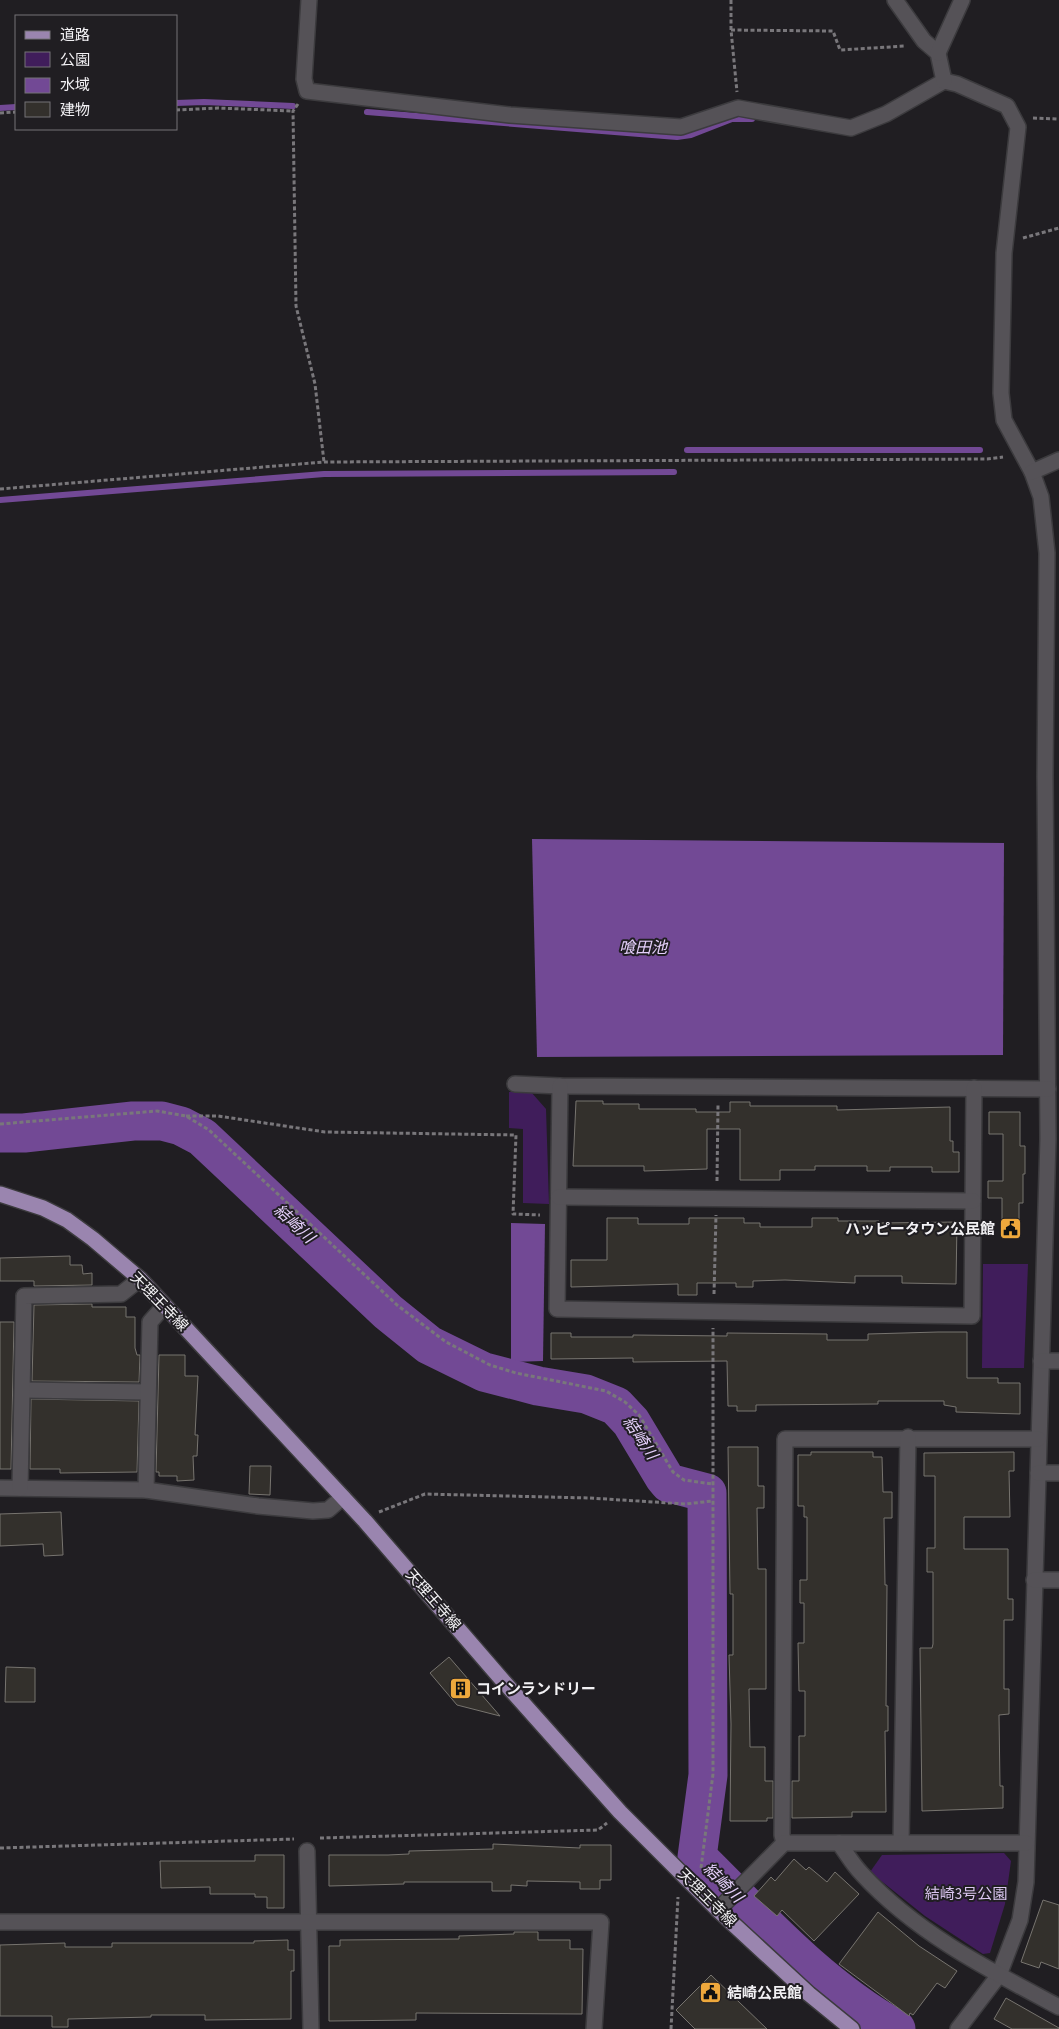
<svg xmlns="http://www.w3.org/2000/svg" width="1059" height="2029" viewBox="0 0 1059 2029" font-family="'Source Sans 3','Noto Sans JP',sans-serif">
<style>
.green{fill:#401d5b}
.water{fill:#724995}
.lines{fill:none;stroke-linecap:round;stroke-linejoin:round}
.stream{stroke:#724995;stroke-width:6}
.river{stroke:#724995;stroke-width:39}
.building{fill:#33302c;stroke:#77746f}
.street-casing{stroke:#3c3b3e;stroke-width:18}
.primary-casing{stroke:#3c3b3e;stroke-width:18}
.path{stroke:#79777b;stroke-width:3;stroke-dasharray:4 2.5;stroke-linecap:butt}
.street{stroke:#555257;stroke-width:15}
.primary{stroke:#9a85af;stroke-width:15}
.labels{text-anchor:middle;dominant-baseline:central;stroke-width:4;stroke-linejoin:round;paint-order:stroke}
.poi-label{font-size:15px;font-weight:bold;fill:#f2f1f4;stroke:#201e22;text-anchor:start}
.street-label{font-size:15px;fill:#f2f1f4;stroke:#201e22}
.park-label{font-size:15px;fill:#dbc6f0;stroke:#201e22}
.water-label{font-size:16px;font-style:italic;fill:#e5d0fb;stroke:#201e22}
</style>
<rect width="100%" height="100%" fill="#201e22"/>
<!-- green -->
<g class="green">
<polygon points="509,1092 531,1092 546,1109 549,1204 523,1203 523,1129 509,1128"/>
<polygon points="983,1264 1028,1264 1024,1368 982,1368"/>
<polygon points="1004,1853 1011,1861 1005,1904 990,1953 983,1954 925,1916 870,1872 882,1855"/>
</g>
<!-- water -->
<g class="water">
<polygon points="532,839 1004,843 1003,1055 537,1057"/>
<polygon points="511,1223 545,1224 543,1361 511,1362"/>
</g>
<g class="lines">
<!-- stream -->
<g class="stream">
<polyline points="176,103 204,102 293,106"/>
<polyline points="0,108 16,107"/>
<polyline points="367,112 677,137 691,135 732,119 752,119"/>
<polyline points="687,450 980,450"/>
<polyline points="0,500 324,474 674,472"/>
</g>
<!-- river -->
<path class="river" d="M0,1133H24L133,1121H162L181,1126L202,1137L388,1312L429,1345L484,1372L538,1386L586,1394L616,1406L631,1422L664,1477L669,1483L707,1493L708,1775L697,1857C759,1918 819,1986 896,2029"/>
</g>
<!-- building -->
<g class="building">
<polygon points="576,1101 603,1101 603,1104 639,1104 639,1109 696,1109 696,1112 730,1112 730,1102 750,1102 750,1106 837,1106 837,1110 950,1107 950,1141 953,1141 953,1152 959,1152 959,1172 932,1172 932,1167 890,1167 890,1171 867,1171 867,1166 815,1166 815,1170 780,1170 780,1180 740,1180 740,1129 707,1129 707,1169 644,1171 644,1166 573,1166"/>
<polygon points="989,1112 1020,1112 1020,1146 1025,1146 1025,1174 1023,1174 1023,1203 1019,1203 1019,1234 1002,1234 1002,1198 988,1198 988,1181 1003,1181 1003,1134 989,1134"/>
<polygon points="607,1218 638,1218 638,1224 689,1224 689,1218 744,1218 744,1223 760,1223 760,1227 812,1227 812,1218 838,1218 838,1221 879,1221 879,1223 957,1222 956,1284 902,1283 902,1276 855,1276 855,1283 785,1280 753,1281 753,1287 736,1287 736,1283 697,1283 697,1295 678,1295 678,1284 571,1287 571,1260 607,1260"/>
<polygon points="70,1256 70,1265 82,1265 83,1274 92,1273 92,1285 34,1286 34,1281 0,1281 0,1258"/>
<polygon points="92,1304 92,1307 126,1307 126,1317 135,1317 135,1348 137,1355 140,1355 139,1382 32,1381 34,1305"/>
<polygon points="0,1322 14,1322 11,1469 0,1469"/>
<polygon points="938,1332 967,1332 967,1378 998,1378 998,1383 1020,1383 1020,1414 956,1412 956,1407 944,1405 944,1401 878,1401 878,1404 756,1405 756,1411 737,1411 737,1406 728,1406 727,1361 633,1362 633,1358 551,1359 551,1333 571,1333 571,1337 633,1337 633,1335 727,1336 727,1333 827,1334 827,1340 868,1340 868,1334"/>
<polygon points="159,1355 185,1355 185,1376 198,1376 195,1435 198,1435 197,1456 193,1456 194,1480 177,1481 177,1476 159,1476 159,1472 156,1472"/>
<polygon points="31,1399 139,1401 137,1472 60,1473 60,1469 30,1469"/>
<polygon points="728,1447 758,1447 758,1486 764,1486 764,1508 757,1508 758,1569 766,1569 766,1689 749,1689 750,1747 765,1747 765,1781 773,1781 773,1818 767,1818 767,1821 730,1821 731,1724 729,1655 733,1655 733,1594 730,1594"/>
<polygon points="811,1452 873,1452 873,1457 882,1457 883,1492 892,1492 892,1518 884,1518 885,1585 887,1585 886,1706 888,1706 888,1731 885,1731 886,1812 852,1812 852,1817 792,1818 792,1781 799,1781 799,1736 805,1736 805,1691 799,1691 798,1643 804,1643 804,1603 800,1603 800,1580 807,1580 807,1517 804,1517 804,1506 798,1506 798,1455 811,1455"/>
<polygon points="1014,1452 1014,1471 1009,1471 1010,1517 964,1517 964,1549 1008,1549 1008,1599 1013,1599 1013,1620 1004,1620 1004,1689 1009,1689 1009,1714 999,1715 1000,1786 1003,1786 1003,1808 922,1811 920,1648 932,1648 933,1644 933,1572 927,1572 927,1548 935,1548 935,1476 924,1476 924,1453"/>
<polygon points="250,1466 271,1466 270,1495 249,1494"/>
<polygon points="61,1512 63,1555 44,1556 43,1544 0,1546 0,1514"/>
<polygon points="449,1657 500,1716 457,1705 430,1673"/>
<polygon points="6,1667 35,1668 35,1702 5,1702"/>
<polygon points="493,1844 580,1848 580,1845 611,1845 611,1880 600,1880 600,1889 580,1889 580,1882 527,1881 527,1886 511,1885 511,1891 492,1891 492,1882 404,1882 404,1884 329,1886 329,1855 388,1855 409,1854 409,1851 493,1849"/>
<polygon points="255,1855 284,1855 284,1908 267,1908 267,1897 255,1897 255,1894 210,1894 210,1887 161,1888 160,1861 255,1861"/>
<polygon points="794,1859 806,1870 809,1867 827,1882 835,1872 859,1894 814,1941 782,1910 777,1916 754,1896 771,1877 775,1881"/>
<polygon points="1043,1900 1059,1905 1059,1969 1041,1962 1039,1968 1021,1962"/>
<polygon points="878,1912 919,1946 957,1971 945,1988 937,1983 913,2015 910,2013 909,2016 839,1964"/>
<polygon points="514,1932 538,1932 538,1940 570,1940 570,1949 583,1949 582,2014 416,2013 416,2020 329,2021 329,1946 340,1946 340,1940 459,1939 459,1936 514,1934"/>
<polygon points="288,1940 288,1950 294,1950 294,1971 291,1971 291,2019 205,2020 205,2015 151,2015 151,2017 68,2019 68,2027 52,2027 52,2016 0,2016 0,1945 65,1943 65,1947 112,1947 112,1943 254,1943 254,1941"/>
<polygon points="711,1975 767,2029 695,2029 676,2010"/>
<polygon points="1006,1998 1059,2028 1059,2029 1012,2029 994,2019"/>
</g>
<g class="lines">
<defs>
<g id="street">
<polyline points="309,0 304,79 307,91 510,115 681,127 738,108 851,128 886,114 944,81 957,84 1007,106 1018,127 1004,253 1001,393 1004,420 1032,472 1041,497 1047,553 1045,777 1048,1139 1026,1882 1020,1920 999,1975 958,2029"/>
<polyline points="895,0 924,41 938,53 944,81"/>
<polyline points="938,53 962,0"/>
<polyline points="1032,472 1059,460"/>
<polyline points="515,1084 560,1086 1048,1089"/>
<polyline points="560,1086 557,1309 972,1316 974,1088"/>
<polyline points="559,1197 973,1201"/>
<polyline points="1041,1361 1059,1361"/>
<polyline points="24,1390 147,1392"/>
<polyline points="1038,1473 1059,1473"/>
<polyline points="0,1488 146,1490 258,1506 313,1511 328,1510 343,1497"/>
<polyline points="20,1488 24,1296 121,1294 140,1279"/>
<polyline points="146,1490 150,1322 164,1306"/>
<polyline points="1034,1580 1059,1580"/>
<polyline points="784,1843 782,1835 785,1439 1038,1439"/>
<path d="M839,1843C847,1854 853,1865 862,1874C916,1933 989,1970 1059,2007"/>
<polyline points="901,1843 908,1437"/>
<polyline points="307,1851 311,2029"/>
<polyline points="718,1910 784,1843 1026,1843"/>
<polyline points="0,1922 601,1922 594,2029"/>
</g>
<polyline id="primary" points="0,1194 43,1208 67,1220 93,1239 140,1279 365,1521 504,1682 620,1812 718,1910 809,1994 852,2029"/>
</defs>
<!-- street casing -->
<use href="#street" class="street-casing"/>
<!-- primary casing -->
<use href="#primary" class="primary-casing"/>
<!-- path -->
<g class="path">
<polyline points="731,0 731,30 737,92"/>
<polyline points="731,30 833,31 840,50 905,46"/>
<polyline points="298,104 293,111 296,306 315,384 324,462"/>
<polyline points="176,110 218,108 293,111"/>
<polyline points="0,113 16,112"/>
<polyline points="1033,118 1059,119"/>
<polyline points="1023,238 1059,228"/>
<polyline points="0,489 324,462 987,459 1003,457"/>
<polyline points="186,1116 218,1116 325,1132 516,1135 513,1214 540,1215"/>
<polyline points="0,1124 157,1111 186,1116 209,1130 397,1305 446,1342 490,1365 516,1373 606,1391 625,1402 639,1415 673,1472 684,1480 712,1484"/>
<polyline points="717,1181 718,1105"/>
<polyline points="714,1294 716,1215"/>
<polyline points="379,1512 425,1494 589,1498 686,1504 712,1501"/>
<polyline points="320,1838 598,1830 607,1823"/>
<polyline points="0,1848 294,1839"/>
<polyline points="701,1868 713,1774 713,1328"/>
<polyline points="671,2029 678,1897"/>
</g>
<!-- street -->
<use href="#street" class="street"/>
<!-- primary -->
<use href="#primary" class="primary"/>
</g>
<!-- icons -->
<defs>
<symbol id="civic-square" viewBox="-11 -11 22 22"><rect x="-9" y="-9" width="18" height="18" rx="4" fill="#eea83c" stroke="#201e22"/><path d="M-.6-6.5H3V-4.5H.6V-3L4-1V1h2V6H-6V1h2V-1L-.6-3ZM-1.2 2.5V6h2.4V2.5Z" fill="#111"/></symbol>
<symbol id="building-square" viewBox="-11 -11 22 22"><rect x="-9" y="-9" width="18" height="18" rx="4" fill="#eea83c" stroke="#201e22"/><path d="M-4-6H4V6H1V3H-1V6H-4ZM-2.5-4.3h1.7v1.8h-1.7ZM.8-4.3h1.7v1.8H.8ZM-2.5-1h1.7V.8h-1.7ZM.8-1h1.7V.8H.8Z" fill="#111"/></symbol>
</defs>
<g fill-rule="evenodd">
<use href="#civic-square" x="998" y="1216" width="25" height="25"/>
<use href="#building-square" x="448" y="1676" width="25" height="25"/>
<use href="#civic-square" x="698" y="1980" width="25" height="25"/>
</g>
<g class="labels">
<!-- poi labels -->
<g class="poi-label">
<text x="995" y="1229" text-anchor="end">ハッピータウン公民館</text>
<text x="476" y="1689">コインランドリー</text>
<text x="727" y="1993">結崎公民館</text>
</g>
<!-- street labels -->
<g class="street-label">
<text transform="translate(159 1302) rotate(46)">天理王寺線</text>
<text transform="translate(433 1600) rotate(49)">天理王寺線</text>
<text transform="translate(707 1898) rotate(45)">天理王寺線</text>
</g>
<!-- park labels -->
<g class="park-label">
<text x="966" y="1894">結崎3号公園</text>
</g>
<!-- water labels -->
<g class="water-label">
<text x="643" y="948">喰田池</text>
<text transform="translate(294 1224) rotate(43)">結崎川</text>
<text transform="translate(640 1438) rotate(56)">結崎川</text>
<text transform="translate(723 1883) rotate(45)">結崎川</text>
</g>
</g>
<!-- legend -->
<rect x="15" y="15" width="162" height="115" fill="#201e22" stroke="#747276"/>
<rect x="25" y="31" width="25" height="8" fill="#9a85af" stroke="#747276"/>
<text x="60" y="40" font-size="15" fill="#f2f1f4">道路</text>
<rect x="25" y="52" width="25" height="15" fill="#401d5b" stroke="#747276"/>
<text x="60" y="65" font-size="15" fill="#f2f1f4">公園</text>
<rect x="25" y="78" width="25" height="15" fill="#724995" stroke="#747276"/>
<text x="60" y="90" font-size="15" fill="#f2f1f4">水域</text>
<rect x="25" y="102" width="25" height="15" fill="#33302c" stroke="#747276"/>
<text x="60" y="115" font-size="15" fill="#f2f1f4">建物</text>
</svg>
